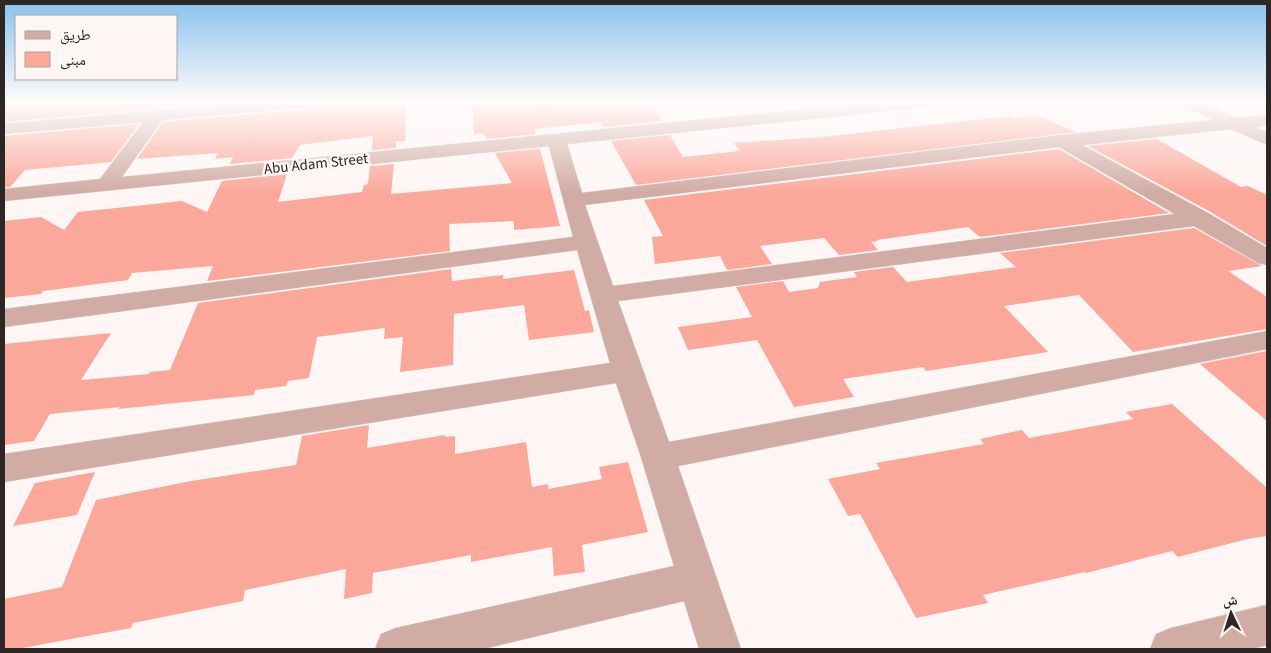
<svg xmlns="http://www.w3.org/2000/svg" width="1271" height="653" viewBox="0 0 1271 653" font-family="'Source Sans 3','Noto Naskh Arabic',sans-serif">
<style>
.building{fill:#fba89b}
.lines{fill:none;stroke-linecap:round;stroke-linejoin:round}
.minor-casing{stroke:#d8d1d0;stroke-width:1}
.minor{fill:#d1aca5;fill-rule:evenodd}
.labels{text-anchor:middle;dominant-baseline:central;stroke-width:5;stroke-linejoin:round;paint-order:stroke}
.far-street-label{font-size:15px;fill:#2d2625;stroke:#fdf6f5}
</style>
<rect width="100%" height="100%" fill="#fdf6f5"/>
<!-- building -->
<g class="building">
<polygon points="4,102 177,102 173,107 4,122"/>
<polygon points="321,102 406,102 405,141 396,141 396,148 372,150 373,136 300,145 292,158 230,164 233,157 215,159 218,153 137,159 163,122 311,109 317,108"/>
<polygon points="472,102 539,102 540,105 578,102 651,102 662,121 604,127 601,122 534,129 536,134 487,139 483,133 474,134"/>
<polygon points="1010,116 1013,118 1039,116 1076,132 636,185 611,141 670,135 683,157 740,151 734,143 822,137"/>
<polygon points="139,124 111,162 25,170 10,187 4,187 4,136"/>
<polygon points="1157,139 1241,187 1248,186 1267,195 1267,246 1209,211 1088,146"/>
<polygon points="540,149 560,226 514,230 514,221 449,224 450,251 207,281 213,266 132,273 128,280 43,291 41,294 4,298 4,221 41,217 64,230 78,212 182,201 207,212 222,181 287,174 278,202 362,192 364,185 368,184 370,166 394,164 391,194 512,183 495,153"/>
<polygon points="1059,149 1169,213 980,237 968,227 877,240 878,241 871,242 878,250 839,255 824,238 760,246 772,264 727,270 720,256 655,264 652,237 663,236 644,200"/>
<polygon points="1194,228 1262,266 1228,271 1267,297 1267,329 1133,352 1079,295 1004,306 1048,352 926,371 923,367 843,379 854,397 794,407 757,340 688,350 678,327 752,317 736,287 783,281 789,292 818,288 820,282 857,277 854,272 893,267 907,282 1016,267 1000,253"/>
<polygon points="451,269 452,281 503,275 503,279 574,270 585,311 589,310 594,332 529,340 524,305 454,314 453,365 400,372 403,337 384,339 385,328 317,337 309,378 288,381 286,386 255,390 254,395 118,409 120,407 50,414 34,441 4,445 4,344 111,333 81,380 149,374 150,372 170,370 198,303"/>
<polygon points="1267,351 1267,421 1200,364"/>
<polygon points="1172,404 1267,488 1267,536 1247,539 1178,557 1172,551 1086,573 1085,572 983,595 988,603 916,618 860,514 848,516 828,479 880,469 876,463 984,444 980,439 1022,430 1029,438 1133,419 1126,412"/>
<polygon points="369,425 367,448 445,435 445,437 455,436 455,454 526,442 532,487 548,484 548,489 602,479 599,467 628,462 648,532 582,545 585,572 554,576 552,547 471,562 471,555 373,573 372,593 344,599 346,569 245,590 243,601 133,623 131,628 17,649 4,649 4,599 62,587 96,500 191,481 296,465 302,436"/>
<polygon points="95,472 77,515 13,526 35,483"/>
</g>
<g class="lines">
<defs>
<g id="minor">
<path d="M254,102H319L317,106L311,107L162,120L122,177L877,102H934L932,106L926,107L567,144L582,193L1062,135L1213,120L1182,106L1180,102H1201L1236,118L1267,115V125L1255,127L1267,132V145L1231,129L1082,145L1208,213L1267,248V265L1258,263L1194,226L618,301L669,442L1267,331V349L678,466L741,649H699L684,601L483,649H375L381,634L396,628L674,566L641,457L616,383L4,482V454L610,363L577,250L4,327V309L573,237L549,146L4,201V189L100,179L143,122L4,134V124ZM1059,147L1175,214L613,286L585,205Z"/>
<polygon points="1267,605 1267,645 1252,649 1150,649 1156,634 1171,628"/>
</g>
</defs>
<!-- minor casing -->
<use href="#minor" class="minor-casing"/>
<!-- minor -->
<use href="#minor" class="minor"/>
</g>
<!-- sky -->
<linearGradient id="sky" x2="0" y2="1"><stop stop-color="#89c1ef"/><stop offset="0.53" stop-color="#fefbfa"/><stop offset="1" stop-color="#fefbfa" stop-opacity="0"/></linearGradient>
<rect width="1271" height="193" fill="url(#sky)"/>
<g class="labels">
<!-- far-street labels -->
<g class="far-street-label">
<text transform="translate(316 164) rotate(-6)">Abu Adam Street</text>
</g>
</g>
<!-- border -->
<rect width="1271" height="653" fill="none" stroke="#2d2625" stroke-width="10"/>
<!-- legend -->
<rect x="15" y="15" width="162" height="65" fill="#fdf6f5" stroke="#aaa3a2"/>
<rect x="25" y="31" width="25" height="8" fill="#d1aca5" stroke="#aaa3a2"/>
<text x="60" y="40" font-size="15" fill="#2d2625">طريق</text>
<rect x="25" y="52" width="25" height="15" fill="#fba89b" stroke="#aaa3a2"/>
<text x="60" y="65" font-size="15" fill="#2d2625">مبنى</text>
<!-- north arrow -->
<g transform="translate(1231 613) rotate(356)" stroke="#fdf6f5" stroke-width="4" paint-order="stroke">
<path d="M0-4L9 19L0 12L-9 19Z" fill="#2d2625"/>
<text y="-8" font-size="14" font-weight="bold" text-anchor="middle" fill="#2d2625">ش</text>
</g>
</svg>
